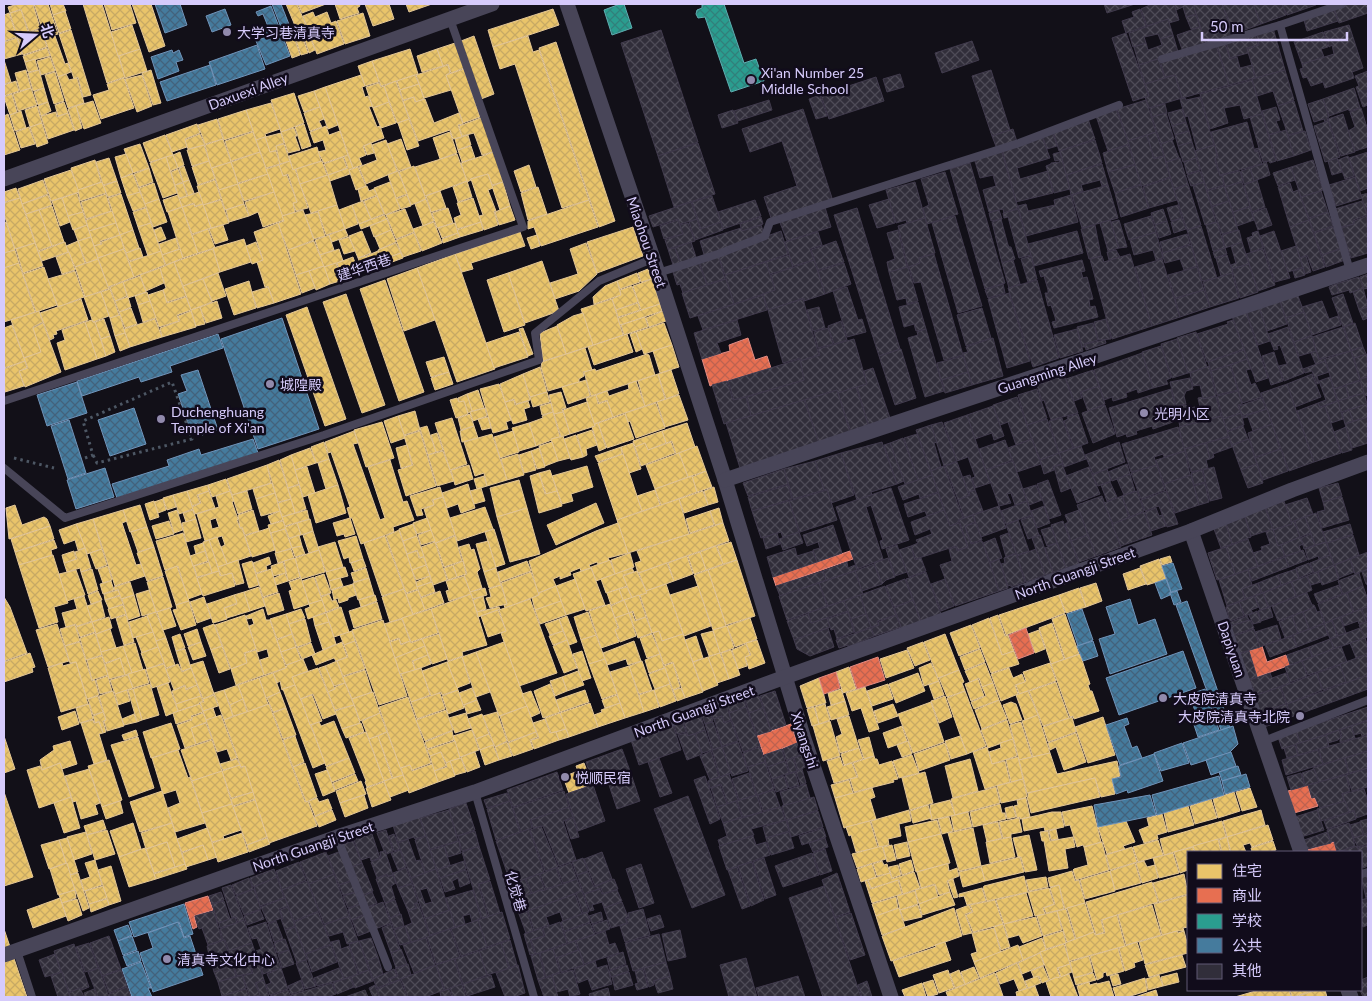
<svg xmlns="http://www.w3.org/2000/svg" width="1372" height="1001" viewBox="0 0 1372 1001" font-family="Lato,'Noto Sans SC',sans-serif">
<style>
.homes{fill:url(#homes-cross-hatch);stroke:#e3c696;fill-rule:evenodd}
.shops{fill:url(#shops-cross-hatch);stroke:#e28b84}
.schools{fill:url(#schools-cross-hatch);stroke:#5eabaf}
.public{fill:url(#public-cross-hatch);stroke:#7093b9}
.building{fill:url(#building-cross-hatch);stroke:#403a4c;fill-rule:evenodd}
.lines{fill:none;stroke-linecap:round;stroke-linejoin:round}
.path{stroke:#4d5764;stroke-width:3;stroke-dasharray:2.5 4;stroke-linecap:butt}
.lane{stroke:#484558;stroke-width:8}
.street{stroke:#484558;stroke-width:15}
.poi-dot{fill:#918aac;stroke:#110c1b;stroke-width:2}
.labels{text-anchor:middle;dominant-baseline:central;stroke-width:5;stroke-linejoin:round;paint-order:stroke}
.poi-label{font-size:14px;fill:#d6cbfb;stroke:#110c1b;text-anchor:start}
.street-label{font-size:14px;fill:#d6cbfb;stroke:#110c1b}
</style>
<defs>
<pattern id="homes-cross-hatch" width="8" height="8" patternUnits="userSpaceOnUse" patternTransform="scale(1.25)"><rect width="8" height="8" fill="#e9c46a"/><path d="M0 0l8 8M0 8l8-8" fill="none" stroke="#c7a964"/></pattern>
<pattern id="shops-cross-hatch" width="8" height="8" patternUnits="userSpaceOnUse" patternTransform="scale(1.25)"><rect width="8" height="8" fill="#e76f51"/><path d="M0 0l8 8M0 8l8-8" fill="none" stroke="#bd6250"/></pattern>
<pattern id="schools-cross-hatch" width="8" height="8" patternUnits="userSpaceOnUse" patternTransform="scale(1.25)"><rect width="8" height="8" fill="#2a9d8f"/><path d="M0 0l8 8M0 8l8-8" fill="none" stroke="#31807b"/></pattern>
<pattern id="public-cross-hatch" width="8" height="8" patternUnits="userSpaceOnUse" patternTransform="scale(1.25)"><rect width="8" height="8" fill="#457b9d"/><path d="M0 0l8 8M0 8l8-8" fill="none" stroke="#43627c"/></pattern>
<pattern id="building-cross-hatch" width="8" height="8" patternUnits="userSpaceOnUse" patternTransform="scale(1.25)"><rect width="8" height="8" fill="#312e3a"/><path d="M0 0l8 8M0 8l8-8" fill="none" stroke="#4e4b57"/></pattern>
</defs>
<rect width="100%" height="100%" fill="#121018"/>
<!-- homes -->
<g class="homes">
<polygon points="18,4 33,4 40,28 29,32 21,9 10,13 8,7"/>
<polygon points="34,4 48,4 58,34 45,38"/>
<polygon points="50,4 63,4 66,11 53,15"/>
<polygon points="83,4 102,4 125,77 107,83"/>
<polygon points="104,4 130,4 136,23 112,30"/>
<polygon points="132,4 151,4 165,46 149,52"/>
<polygon points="286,4 297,4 306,25 296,28"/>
<polygon points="298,4 326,4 302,13"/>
<polygon points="335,4 359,4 360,6 357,8 359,13 340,19"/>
<polygon points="365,4 389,4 394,19 373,26"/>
<polygon points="406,4 432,4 409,12"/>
<polygon points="553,9 559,25 493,47 488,30"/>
<polygon points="21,10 28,32 17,36 10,13"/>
<polygon points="65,11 71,29 59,33 53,15"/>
<polygon points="313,12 315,17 327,12 331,23 336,21 344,44 317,54 303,16"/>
<polygon points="9,13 17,37 4,41 4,15"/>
<polygon points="363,13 370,36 345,44 337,21"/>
<polygon points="132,25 140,49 118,56 111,32"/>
<polygon points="291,27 300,55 292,58 282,30"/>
<polygon points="41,29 47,47 23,55 17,36"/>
<polygon points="307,29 315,50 309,53 302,31"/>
<polygon points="71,30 91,95 83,97 78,77 74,79 59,34"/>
<polygon points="301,32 308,53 301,55 294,34"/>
<polygon points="55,36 65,64 68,63 71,72 58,77 45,39"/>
<polygon points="474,36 494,94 481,99 461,41"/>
<polygon points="528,36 533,52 539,50 589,200 562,208 515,64 500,69 493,47"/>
<polygon points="17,38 22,54 4,59 4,42"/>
<polygon points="556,42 615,221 599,227 539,48"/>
<polygon points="455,43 464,68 451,73 448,64 443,66 437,49"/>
<polygon points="47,48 50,56 25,62 23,56"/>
<polygon points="140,49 147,71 125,78 119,56"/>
<polygon points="410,49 418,74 381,86 372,61"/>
<polygon points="437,49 443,66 422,72 417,56"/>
<polygon points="50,57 55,71 41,75 37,61"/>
<polygon points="35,59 38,70 28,72 25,62"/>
<polygon points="4,60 11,82 4,84"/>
<polygon points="372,61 379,82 365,86 358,66"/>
<polygon points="448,65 450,73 446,75 451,90 424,98 416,75"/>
<polygon points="464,69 480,117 463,123 446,75"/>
<polygon points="26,70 31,88 20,91 15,73"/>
<polygon points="39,70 44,88 33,91 28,73"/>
<polygon points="151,70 161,103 153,105 142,73"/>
<polygon points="55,72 64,101 54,104 45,75"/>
<polygon points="66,74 69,80 77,78 84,103 68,108 58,77"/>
<polygon points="142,75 152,106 137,112 125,79"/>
<polygon points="361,75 365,86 362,87 365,97 368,96 373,106 369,107 377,127 380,126 384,138 363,146 366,155 359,158 362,165 353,168 325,87"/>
<polygon points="415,75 419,84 400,90 397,81"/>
<polygon points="124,78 134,108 101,119 93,95 109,90 107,84"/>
<polygon points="16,81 19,91 4,96 4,85"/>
<polygon points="396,81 409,119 397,123 384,86"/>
<polygon points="379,83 381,87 384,86 389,102 373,108 366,87"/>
<polygon points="419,84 424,99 416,102 414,97 403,100 400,90"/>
<polygon points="325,87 338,125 328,129 314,91"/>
<polygon points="31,88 37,105 18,111 13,94"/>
<polygon points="44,88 48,102 38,105 34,92"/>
<polygon points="314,91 320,107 304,112 298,96"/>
<polygon points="294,93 304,123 281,132 271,100"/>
<polygon points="12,94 17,112 10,115 4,97"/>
<polygon points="414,97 415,102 425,99 434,123 459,113 463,124 458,125 462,137 453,139 450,130 418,141 403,101"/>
<polygon points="93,101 101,123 84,129 76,106"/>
<polygon points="48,102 51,111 41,116 38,106"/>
<polygon points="64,102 68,113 58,116 55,105"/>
<polygon points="389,102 396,123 381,128 373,108"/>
<polygon points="271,103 280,129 265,134 266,137 256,140 246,110"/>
<polygon points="37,106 42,123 30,127 25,110"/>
<polygon points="76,106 82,128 75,131 68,109"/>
<polygon points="320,107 324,119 319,121 322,127 310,131 304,113"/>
<polygon points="246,110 253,131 224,140 218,119"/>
<polygon points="21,111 26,128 15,131 10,115"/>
<polygon points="56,112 57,117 68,113 74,130 48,139 41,116"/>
<polygon points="8,114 20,150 4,155 4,116"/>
<polygon points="483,117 496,151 482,155 474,133 462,136 459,126"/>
<polygon points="217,119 223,139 205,144 198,125"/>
<polygon points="409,119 419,146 407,150 398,123"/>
<polygon points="42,123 48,143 37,147 30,127"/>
<polygon points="197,124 200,133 185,139 187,147 172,152 166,135"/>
<polygon points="304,124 311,146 302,149 295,127"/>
<polygon points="326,126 329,135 340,131 348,155 324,163 318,152 326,150 323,140 314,143 310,132"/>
<polygon points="29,127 35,144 21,148 16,132"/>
<polygon points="294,128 297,136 295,136 300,150 288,153 281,132"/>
<polygon points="253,132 260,152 231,161 225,141"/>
<polygon points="450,132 457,153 440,159 433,138"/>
<polygon points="281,133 284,143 276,146 277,150 270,152 265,137"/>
<polygon points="200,134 205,145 188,149 185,140"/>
<polygon points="165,135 173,155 150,162 143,143"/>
<polygon points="468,135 471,145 458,150 455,139"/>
<polygon points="265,137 270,152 276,151 280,164 266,168 256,140"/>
<polygon points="223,139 231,162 211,168 205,145"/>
<polygon points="401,139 411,167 398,171 387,144"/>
<polygon points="386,140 397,171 366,184 359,167 377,160 372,145"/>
<polygon points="371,143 374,153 367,155 364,146"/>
<polygon points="140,144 149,168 133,173 124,149"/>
<polygon points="284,144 290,161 280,164 276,146"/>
<polygon points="204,145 209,161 192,166 187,150"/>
<polygon points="471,146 475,158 462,162 458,150"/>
<polygon points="317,147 321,161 293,170 289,156"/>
<polygon points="180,152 184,165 178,168 173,155"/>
<polygon points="260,152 268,174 238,183 231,162"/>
<polygon points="494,152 503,182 492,185 488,174 470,179 471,180 467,182 461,163"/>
<polygon points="126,154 133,173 121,178 115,157"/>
<polygon points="457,154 467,181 425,196 415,167"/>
<polygon points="173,155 178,168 170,171 166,157"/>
<polygon points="348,155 353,168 349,170 350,174 330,181 328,175 348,168 344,157"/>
<polygon points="166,157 177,193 163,198 150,163"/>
<polygon points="343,157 347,168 328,175 324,164"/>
<polygon points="109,158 117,181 103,185 96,162"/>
<polygon points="95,160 101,182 78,190 71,168"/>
<polygon points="209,161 215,179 198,185 192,167"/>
<polygon points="290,161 293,170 295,169 308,208 296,211 293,203 297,202 288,174 283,176 279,165"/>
<polygon points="322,161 327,175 300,184 296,169"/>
<polygon points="231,162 238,184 219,190 212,168"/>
<polygon points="279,165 283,176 287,175 297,202 293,203 295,212 282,216 266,169"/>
<polygon points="529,165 536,187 521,192 514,171"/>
<polygon points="184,166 189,180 183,182 179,168"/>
<polygon points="414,166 426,199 411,205 399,172"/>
<polygon points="358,167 366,186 356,190 349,170"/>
<polygon points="149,168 153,182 139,187 134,174"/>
<polygon points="178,169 183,182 175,185 171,172"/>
<polygon points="71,170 79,192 51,201 44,179"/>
<polygon points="398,171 407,194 396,198 388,175"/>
<polygon points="133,174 140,192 127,196 121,178"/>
<polygon points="268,174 274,192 244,201 238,184"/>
<polygon points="488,174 493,188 488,190 496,211 494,211 498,225 484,230 479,216 483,215 471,179"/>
<polygon points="328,175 337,205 311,213 300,184"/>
<polygon points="43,180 48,194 22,204 18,189"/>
<polygon points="189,180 194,193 188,196 183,182"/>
<polygon points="215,180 221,199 203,205 197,186"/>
<polygon points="117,181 121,193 108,197 103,186"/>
<polygon points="467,181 472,197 458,202 453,187"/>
<polygon points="102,182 106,193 80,201 78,190"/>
<polygon points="390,182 400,209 385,215 374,188"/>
<polygon points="503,182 510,206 500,210 492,186"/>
<polygon points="154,183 159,199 145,204 139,188"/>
<polygon points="183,183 187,196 179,198 175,185"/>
<polygon points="238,184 244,204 225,210 219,190"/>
<polygon points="367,186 369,191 374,189 377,195 361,201 358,189"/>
<polygon points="538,187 547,214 528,220 521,193"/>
<polygon points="16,188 20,198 4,202 4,192"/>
<polygon points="440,191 446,208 431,212 426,196"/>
<polygon points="140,192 146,207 133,211 127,196"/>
<polygon points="199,192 203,204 195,206 194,203 182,207 179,199"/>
<polygon points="274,192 284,220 263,227 258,212 249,216 245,202"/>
<polygon points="77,193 83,212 68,216 62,198"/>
<polygon points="106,194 111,211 86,219 81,202"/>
<polygon points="121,194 133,230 120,235 108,198"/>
<polygon points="48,195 52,205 26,214 22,204"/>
<polygon points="178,195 182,207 167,212 163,200"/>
<polygon points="407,195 411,206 401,209 396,199"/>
<polygon points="377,196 384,214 371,219 364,201"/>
<polygon points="20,198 35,243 15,249 4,214 4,203"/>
<polygon points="62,198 70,222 60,226 52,201"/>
<polygon points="473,198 481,222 457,229 454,218 461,215 457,203"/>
<polygon points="159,199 167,222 153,227 145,204"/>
<polygon points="426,199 434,221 423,226 415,204"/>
<polygon points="221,200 229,223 211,228 203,205"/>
<polygon points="589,200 598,227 541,246 534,227 528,229 528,221"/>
<polygon points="363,201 371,219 359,224 352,205"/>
<polygon points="194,204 195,207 203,204 211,228 192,234 182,207"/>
<polygon points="244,204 249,216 229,222 226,210"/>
<polygon points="337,205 345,229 326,235 318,211"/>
<polygon points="352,205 358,224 345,229 339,210"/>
<polygon points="52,206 64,242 52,246 39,210"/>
<polygon points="510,206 515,220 499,225 495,212"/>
<polygon points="182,207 198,253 183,258 168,212"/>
<polygon points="146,208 151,223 138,227 133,212"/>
<polygon points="448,208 453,223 437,228 432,213"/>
<polygon points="405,209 414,232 396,239 386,215"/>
<polygon points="39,210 52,246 38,251 26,214"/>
<polygon points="303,210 314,240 288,250 278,223 284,221 282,216"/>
<polygon points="112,211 116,223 89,231 86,220"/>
<polygon points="83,212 87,225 73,230 68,216"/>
<polygon points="318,212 325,236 314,239 305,215"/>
<polygon points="384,215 387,219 361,229 359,224"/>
<polygon points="387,219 391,230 374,237 370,226"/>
<polygon points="6,222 15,250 4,253 4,223"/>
<polygon points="434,222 442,243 422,251 413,229"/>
<polygon points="481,222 483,230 460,237 457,230"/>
<polygon points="116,223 120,235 100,241 101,244 94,246 89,231"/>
<polygon points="151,223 161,251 148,256 138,227"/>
<polygon points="278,223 301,294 274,303 268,286 265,287 257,262 263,260 254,232"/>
<polygon points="455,223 458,233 442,238 438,228"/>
<polygon points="87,225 91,237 78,241 74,230"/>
<polygon points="223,225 228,240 215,244 209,229"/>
<polygon points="161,227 166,239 158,242 154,230"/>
<polygon points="633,227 643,256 597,273 587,242"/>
<polygon points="208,229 215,248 198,253 192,235"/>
<polygon points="345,229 348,236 332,242 329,235"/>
<polygon points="133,230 139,248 126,253 120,235"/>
<polygon points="391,230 396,242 380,249 375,237"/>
<polygon points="362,231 371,253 358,258 349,236"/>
<polygon points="520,232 525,246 471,263 473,269 462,272 455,254"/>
<polygon points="414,233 421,251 403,257 396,240"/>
<polygon points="458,233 460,237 443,243 442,239"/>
<polygon points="120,235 124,249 98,258 94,246 102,244 101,242"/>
<polygon points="329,235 334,250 320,255 315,240"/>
<polygon points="537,235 540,246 531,249 527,238"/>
<polygon points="91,237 98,259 86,263 78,241"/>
<polygon points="349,237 355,251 344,254 339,240"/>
<polygon points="176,238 179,249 162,255 159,244"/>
<polygon points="244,239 251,262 220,272 213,248"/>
<polygon points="78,241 85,263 75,267 66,246"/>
<polygon points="314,241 324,266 296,275 288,250"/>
<polygon points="65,242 68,252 42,261 38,252"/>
<polygon points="256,242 263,260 252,264 246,246"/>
<polygon points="35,243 43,266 23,273 16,249"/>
<polygon points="396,243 401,253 381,260 378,250"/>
<polygon points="586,243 597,274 579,291 555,299 550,283 578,274 570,249"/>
<polygon points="140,248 143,257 129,261 126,253"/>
<polygon points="124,249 134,277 108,287 98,258"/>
<polygon points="180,249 183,258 166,265 162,255"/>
<polygon points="213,249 220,272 183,286 174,262"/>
<polygon points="339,249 343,261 324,267 320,255"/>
<polygon points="15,250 19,263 4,268 4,253"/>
<polygon points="161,251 165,265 134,277 129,262"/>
<polygon points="378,251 383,265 371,269 366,256"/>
<polygon points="69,252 75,270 62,274 56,257"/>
<polygon points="401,253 403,258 384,265 381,260"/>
<polygon points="455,254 495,369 457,382 417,268"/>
<polygon points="366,256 371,269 364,272 358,258"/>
<polygon points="353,257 359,274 343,280 337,263"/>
<polygon points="98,259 108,287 110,288 85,297 75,267"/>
<polygon points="542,261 559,311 525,323 508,273"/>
<polygon points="174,262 186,296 167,302 163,290 166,288 160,268"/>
<polygon points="19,263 35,312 4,322 4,268"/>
<polygon points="336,263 343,280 330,284 324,267"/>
<polygon points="324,266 330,284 316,290 309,271"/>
<polygon points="44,267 57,305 36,312 23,274"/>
<polygon points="160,268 164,283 146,291 140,275"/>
<polygon points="417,268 435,320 404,331 387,279"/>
<polygon points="648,269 651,279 641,282 638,273"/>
<polygon points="75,271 84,297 58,307 48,279"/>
<polygon points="309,271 315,288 302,293 296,275"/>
<polygon points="218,273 226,296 212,301 203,279"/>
<polygon points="508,273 525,325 504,332 487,280"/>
<polygon points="637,273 640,282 620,289 617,281"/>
<polygon points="140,276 146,292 128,298 123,282"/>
<polygon points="203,279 212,302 191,310 183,286"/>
<polygon points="652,279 660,304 641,310 633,286"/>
<polygon points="385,280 424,392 399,401 360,289"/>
<polygon points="249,281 256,308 234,315 225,289"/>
<polygon points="617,281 621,295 594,304 593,297 605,286"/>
<polygon points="123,282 127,296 115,301 110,287"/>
<polygon points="632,286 638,302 616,310 612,299 621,295 620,290"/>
<polygon points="268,287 274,303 257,308 252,292"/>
<polygon points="110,289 119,315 110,318 101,292"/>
<polygon points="163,290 167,303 186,297 191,310 177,315 179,321 159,327 148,295"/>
<polygon points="101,292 109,316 93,322 84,297"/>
<polygon points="147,292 150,301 138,305 135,296"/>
<polygon points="346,294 385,405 362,413 323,302"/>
<polygon points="128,297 131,307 119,312 115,301"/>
<polygon points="81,299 88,320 56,331 57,334 53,335 54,338 50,340 40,313"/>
<polygon points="612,299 623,335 593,345 581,309"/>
<polygon points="150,301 156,318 143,322 138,305"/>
<polygon points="217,301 222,318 206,323 200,307"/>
<polygon points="638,303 640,310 618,317 616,310"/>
<polygon points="660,304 662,311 620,325 618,318"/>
<polygon points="200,307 205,324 196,326 191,310"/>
<polygon points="307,307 346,419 325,426 286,315"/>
<polygon points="131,308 137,324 125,328 119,312"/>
<polygon points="39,311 43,322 33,327 41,352 24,358 11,320"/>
<polygon points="191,311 196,327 162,337 160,328 180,321 178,316"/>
<polygon points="663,311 666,321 649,327 646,318"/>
<polygon points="583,313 593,345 566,354 557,325 573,316"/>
<polygon points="120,315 125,333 115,336 110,318"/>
<polygon points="645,317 648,327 624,335 621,325"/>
<polygon points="104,319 110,336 101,339 95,322"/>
<polygon points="155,319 162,337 130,347 124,329"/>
<polygon points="92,320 93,322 95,322 106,356 97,359 85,322"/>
<polygon points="85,322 97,359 65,370 57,343 65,340 62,330"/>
<polygon points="43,323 61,372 25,387 19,371 28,368 24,358 41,352 33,328"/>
<polygon points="664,323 672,345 644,354 636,332"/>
<polygon points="12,325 25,361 4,368 4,328"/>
<polygon points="557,326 566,354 543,361 540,333"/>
<polygon points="523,328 533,354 528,356 519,329"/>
<polygon points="519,332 528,357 494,368 486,343"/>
<polygon points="636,332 642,349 636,352 630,334"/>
<polygon points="125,333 130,347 120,351 115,336"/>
<polygon points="627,334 633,352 594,365 588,347"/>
<polygon points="110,336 115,352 106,356 101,339"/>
<polygon points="672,345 679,367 660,373 653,351"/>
<polygon points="585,348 592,370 583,372 584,376 579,379 579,382 548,391 541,367 542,362"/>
<polygon points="647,354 649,355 655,375 591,396 584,372 595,369 596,371"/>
<polygon points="444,357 449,372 431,377 426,362"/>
<polygon points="25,361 27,368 19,371 24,386 5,392 4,369"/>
<polygon points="540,367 547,392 530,397 523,374"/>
<polygon points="671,370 679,394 666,399 658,374"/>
<polygon points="449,372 453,384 435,390 431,378"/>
<polygon points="523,374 530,400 516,404 514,399 505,402 500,384"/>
<polygon points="658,374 665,399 645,406 638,381"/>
<polygon points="586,380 590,396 568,404 562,387"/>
<polygon points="636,381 645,406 613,417 607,400 599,403 596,395 607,391 609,396 629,389 628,384"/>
<polygon points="499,384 511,420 506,422 508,429 493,433 480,389"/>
<polygon points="478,390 484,408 472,411 467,394"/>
<polygon points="547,392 550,402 533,407 530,397"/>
<polygon points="561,392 566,408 562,409 563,412 554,414 549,395"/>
<polygon points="467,394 472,411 468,413 464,401 459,402 458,398"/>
<polygon points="596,395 598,404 607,401 613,417 594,424 586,398"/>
<polygon points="679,395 688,420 665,427 657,402"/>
<polygon points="457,398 459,402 464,401 468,414 456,418 450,400"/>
<polygon points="514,400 515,405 528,401 530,407 524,409 527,420 513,424 505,402"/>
<polygon points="587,402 595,426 570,434 563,410"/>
<polygon points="551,403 553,412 542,415 540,406"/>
<polygon points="656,403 665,428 636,438 630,421 628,422 625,413"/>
<polygon points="485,408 487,416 473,421 470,412"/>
<polygon points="415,411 420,430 404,435 398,416"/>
<polygon points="553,412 560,437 536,446 529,423 543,418 542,416"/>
<polygon points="563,412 570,434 561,437 554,414"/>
<polygon points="470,414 474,426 461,430 458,418"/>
<polygon points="625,414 634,439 607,448 598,423"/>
<polygon points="398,416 405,438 391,443 384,421"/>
<polygon points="488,417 491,428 482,430 478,419"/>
<polygon points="452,418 467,464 450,470 435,423"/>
<polygon points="382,422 394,458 366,467 354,430"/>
<polygon points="529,423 536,446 519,451 512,428"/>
<polygon points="598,423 606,448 599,451 592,427 595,426 595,424"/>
<polygon points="687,423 695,447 676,454 672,441 666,443 662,431"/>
<polygon points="427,426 436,452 428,455 420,428"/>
<polygon points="474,426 478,438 462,442 460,431"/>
<polygon points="592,430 597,445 586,449 587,455 583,457 577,435"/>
<polygon points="354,431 358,443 353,444 380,520 385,518 368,467 390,460 403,502 407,501 414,520 393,527 394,532 361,544 352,518 350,518 347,508 350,507 331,452 328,453 325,442"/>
<polygon points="420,431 436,486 406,496 398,470 413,465 404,436"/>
<polygon points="513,431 519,452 500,458 494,437"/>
<polygon points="662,431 666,443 648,450 645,443 635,447 633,441"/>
<polygon points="437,433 443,450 436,452 431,435"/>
<polygon points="492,434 507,480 487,486 484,473 475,476 464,442"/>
<polygon points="576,435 583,457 571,460 564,439"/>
<polygon points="563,436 570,458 558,461 551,439"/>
<polygon points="324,442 329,459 316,463 311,447"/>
<polygon points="552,442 558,461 545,466 539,446"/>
<polygon points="671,442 675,453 641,466 635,447 645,443 648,450"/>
<polygon points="633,443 641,469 629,473 621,447"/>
<polygon points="407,445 412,465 401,468 396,448"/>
<polygon points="697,446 706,471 688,477 679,453"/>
<polygon points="621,447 622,454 598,462 595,456"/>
<polygon points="310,448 316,463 295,470 291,455"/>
<polygon points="539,448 545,467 537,469 531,451"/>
<polygon points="443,451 454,481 437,486 428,455"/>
<polygon points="531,451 536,470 524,473 519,455"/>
<polygon points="679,453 688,477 655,489 646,465"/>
<polygon points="518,454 524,475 507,480 501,459"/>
<polygon points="623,454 642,511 617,520 598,463"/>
<polygon points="291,455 299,484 288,488 280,460"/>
<polygon points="329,459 338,485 326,489 318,463"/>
<polygon points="279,460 291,499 278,502 267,465"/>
<polygon points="267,465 271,483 232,495 227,479"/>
<polygon points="469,465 473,479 455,485 451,470"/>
<polygon points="587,466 593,487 571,494 573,501 562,504 552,476"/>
<polygon points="307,467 315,493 303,497 295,470"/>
<polygon points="550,470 557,491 546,494 539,473"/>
<polygon points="706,471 712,487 697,492 692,477"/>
<polygon points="539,473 545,494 557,491 562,506 539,513 530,476"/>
<polygon points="484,476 487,486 477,489 474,479"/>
<polygon points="692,476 697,492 661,505 655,489"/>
<polygon points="226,479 230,491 212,497 208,485"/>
<polygon points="519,480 527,508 497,517 490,488"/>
<polygon points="272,483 275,493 256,499 253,489"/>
<polygon points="468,484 475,508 461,513 458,504 447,508 442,493"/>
<polygon points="208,485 209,491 197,495 200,503 192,506 187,491"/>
<polygon points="299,485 306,509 295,513 288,488"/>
<polygon points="338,485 346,513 316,523 308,495"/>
<polygon points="440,487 443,497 432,500 434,505 421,509 423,515 417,516 410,496"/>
<polygon points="714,487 718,502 708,505 704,491"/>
<polygon points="481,488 485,501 474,504 470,491"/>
<polygon points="655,490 660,505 642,511 637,496"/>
<polygon points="187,491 193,509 179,514 173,495"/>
<polygon points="209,491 215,508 195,514 192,507 201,503 198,495"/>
<path d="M230,491L234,501L232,502L238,519L237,520L240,528H242L251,556L227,564L221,547L225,545L222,536L205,541L197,514L219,507L216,496ZM216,518L219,527L212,529L210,520Z"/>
<polygon points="247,491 252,509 238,514 232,495"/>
<polygon points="703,491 708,505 684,513 679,499"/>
<polygon points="275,493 280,511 261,516 256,499"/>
<polygon points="173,495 176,507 167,510 163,498"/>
<polygon points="443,497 455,535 435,543 424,509 434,505 433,500"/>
<polygon points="163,499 166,510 158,513 154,502"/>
<polygon points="291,499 295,513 282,517 278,503"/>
<polygon points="679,499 689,534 628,553 617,520"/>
<polygon points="154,501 159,517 150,520 145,504"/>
<polygon points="596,503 604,523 556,545 547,525"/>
<polygon points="15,505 22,525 44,517 47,519 50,526 9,539 6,508"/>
<polygon points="140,505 147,527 130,532 123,510"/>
<polygon points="485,507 493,529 457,541 450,518"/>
<polygon points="527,508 540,554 510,562 497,517"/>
<polygon points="719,508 723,523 715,525 710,511"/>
<polygon points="123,510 127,521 122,523 136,565 141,564 145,576 115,586 93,519"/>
<polygon points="177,510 183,530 174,533 168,513"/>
<polygon points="193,510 196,519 186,522 183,513"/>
<polygon points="253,510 259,531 245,535 242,527 240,528 238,515"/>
<polygon points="307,510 309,519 285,526 282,517"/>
<polygon points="280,511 283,520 271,524 268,516"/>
<polygon points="710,511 714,525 690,533 686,519"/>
<polygon points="350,518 355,534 345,537 344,534 337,536 333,523"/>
<polygon points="427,518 431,530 417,534 413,523"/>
<polygon points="93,519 102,549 87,554 76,524"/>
<polygon points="196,519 201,538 186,542 182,523"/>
<polygon points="310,519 313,531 301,535 297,523"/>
<polygon points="169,521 174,534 156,539 152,526"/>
<polygon points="283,521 286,529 270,533 268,525"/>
<polygon points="297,523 301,535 289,538 285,527"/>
<polygon points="618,523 628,553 608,558 609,561 602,563 598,564 597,562 589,565 591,568 581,571 580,568 570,572 571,575 560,579 560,576 553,579 556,586 538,593 529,561 596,531"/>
<polygon points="723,523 729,541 638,573 635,563 641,561 637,551"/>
<polygon points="76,524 85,548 78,550 75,540 64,544 59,530"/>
<polygon points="413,524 417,536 403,541 399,529"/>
<polygon points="50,526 54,539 15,552 11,539"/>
<polygon points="147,527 154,547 138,552 131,532"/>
<polygon points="269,528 275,550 252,557 245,536"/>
<polygon points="285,529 292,548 276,553 271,533"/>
<polygon points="494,529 505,564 496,567 485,532"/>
<polygon points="399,530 418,589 406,593 386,536"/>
<polygon points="431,530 435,541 421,545 418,535"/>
<polygon points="313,531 319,550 309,553 303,535"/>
<polygon points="183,533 202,594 188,599 178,566 165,570 156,541"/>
<polygon points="299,535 302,546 292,548 289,539"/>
<polygon points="356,536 363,559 350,563 349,557 344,559 338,541"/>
<polygon points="385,536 404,589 382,596 364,543"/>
<polygon points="417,536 424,556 420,558 417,550 407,554 403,541"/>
<polygon points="455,536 462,561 444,567 436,543"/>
<polygon points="217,537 227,564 218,567 209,540"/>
<polygon points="54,540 57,548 51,550 52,555 19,565 15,552"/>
<polygon points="209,540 219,571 212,573 203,542"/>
<polygon points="488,541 496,568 484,572 476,544"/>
<polygon points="335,542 343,567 326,572 318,547"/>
<polygon points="435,542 447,580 433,585 421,547"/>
<polygon points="731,542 737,560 723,564 717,546"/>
<polygon points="203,543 205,551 196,554 194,546"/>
<polygon points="469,544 471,550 474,549 480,569 477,572 482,588 470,592 464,575 467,574 459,547"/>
<polygon points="302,546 305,554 295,557 292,548"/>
<polygon points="716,546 723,564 706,570 700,552"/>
<polygon points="154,547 163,576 147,581 137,553"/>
<polygon points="85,548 91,568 81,572 80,568 67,572 64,563 77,559 75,552"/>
<polygon points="102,549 107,565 96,569 90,553"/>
<polygon points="291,549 294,558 278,563 275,553"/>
<polygon points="319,550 325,572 301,579 295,558"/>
<polygon points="74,551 76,559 64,563 62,555"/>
<polygon points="205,551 208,561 193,566 190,556"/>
<polygon points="417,551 419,558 424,557 426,565 412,570 407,554"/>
<polygon points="700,552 706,570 694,574 688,556"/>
<polygon points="630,553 634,567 615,574 611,560"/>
<polygon points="53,555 68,603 54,607 58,622 39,628 19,565"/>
<polygon points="687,556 693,574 674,581 668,563"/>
<polygon points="1170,556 1172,562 1162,565 1160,559"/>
<polygon points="269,557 271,564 266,566 267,570 256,573 253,563"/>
<polygon points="295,558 300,577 288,581 284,561"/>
<polygon points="363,559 366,567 354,571 351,563"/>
<polygon points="1159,559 1166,579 1147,585 1140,566"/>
<polygon points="238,560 244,583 236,585 232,573 221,576 218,567"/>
<polygon points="610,560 615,574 596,581 591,567"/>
<polygon points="737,560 755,616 726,625 708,570"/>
<polygon points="252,561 259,585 249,588 242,564"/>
<polygon points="463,561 466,574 457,577 453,565"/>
<polygon points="527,561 531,571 500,582 498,572"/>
<polygon points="209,562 212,573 197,577 194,566"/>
<polygon points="283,562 286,573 273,576 271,566"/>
<polygon points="667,563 674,581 646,591 639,573"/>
<polygon points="426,565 430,576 416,580 412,570"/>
<polygon points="453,565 457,577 448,580 444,568"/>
<polygon points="108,566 112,580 103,583 98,569"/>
<polygon points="177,566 189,601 176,605 165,571"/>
<polygon points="345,567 348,576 329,581 326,572"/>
<polygon points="366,568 369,578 354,582 351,573"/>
<polygon points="496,568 501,585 489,588 484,572"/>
<polygon points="591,568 605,605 586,611 573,574"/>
<polygon points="632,568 634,572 623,575 627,586 606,593 601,579"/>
<polygon points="1140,568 1146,584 1128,590 1123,574"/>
<polygon points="92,569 98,590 88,594 81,572"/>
<polygon points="271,569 278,592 263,597 256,574"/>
<polygon points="76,570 85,595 67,601 59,574"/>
<polygon points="708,570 726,626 713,630 694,575"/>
<polygon points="219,571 220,576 232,573 235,586 203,596 197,578"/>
<polygon points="637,571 647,593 632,598 623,576"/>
<polygon points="531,572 539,595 505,608 504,605 507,604 501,583"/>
<polygon points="285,573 288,581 276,585 274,578"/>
<polygon points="324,574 331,593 321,596 315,577"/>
<polygon points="430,576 431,582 417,587 416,582"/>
<polygon points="464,576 471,594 449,601 446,591 449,590 446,581"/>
<polygon points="163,577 172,607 156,612 147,582"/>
<polygon points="314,577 322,600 309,604 302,581"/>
<polygon points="301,578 309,604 294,609 289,591 292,590 289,582"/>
<polygon points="340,578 343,586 331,590 329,581"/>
<polygon points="369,578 374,595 358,600 353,583"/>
<polygon points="575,579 585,609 566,615 556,586"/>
<polygon points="111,581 114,590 103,594 100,584"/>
<polygon points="130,582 134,595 121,599 118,589 115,591 114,587"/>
<polygon points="432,582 435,592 421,597 417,587"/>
<polygon points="1096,583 1102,601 1086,607 1080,588"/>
<polygon points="353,584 356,595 348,598 348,600 339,603 338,598 334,600 332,590"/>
<polygon points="666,584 683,634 662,641 659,631 652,633 640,595 647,593 646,591"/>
<polygon points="501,585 507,604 490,608 486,598 491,597 489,589"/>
<polygon points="556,586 561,601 535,610 532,598 539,595 539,593"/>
<polygon points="698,586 711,626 684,636 670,595"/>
<polygon points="259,587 265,606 250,611 244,592"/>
<polygon points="627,587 632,598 623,601 619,589"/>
<polygon points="485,588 487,595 473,599 470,592"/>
<polygon points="1079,588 1086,607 1066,613 1059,595"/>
<polygon points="404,589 413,615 390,622 382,597"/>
<polygon points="619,589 623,600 611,605 607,593"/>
<polygon points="118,590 120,595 105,600 104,594"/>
<polygon points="149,590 156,612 142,616 136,594"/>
<polygon points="418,590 425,610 413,614 406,594"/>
<polygon points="98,591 102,600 91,604 88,595"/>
<polygon points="440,591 444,603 425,610 421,598"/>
<polygon points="244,592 250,611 227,618 224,608 237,604 234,595"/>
<polygon points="279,593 284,610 268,615 263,598"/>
<polygon points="329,594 332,601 336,600 339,607 326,612 321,597"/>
<polygon points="471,594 487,645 462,652 463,656 448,661 431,609"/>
<polygon points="134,595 140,616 128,620 122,599"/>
<polygon points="234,595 237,603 224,608 227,619 213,623 207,604"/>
<polygon points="375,595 377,601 361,607 359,600"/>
<polygon points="639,595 646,617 636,620 633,611 629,613 624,600"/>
<polygon points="1059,595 1065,613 1006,635 999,615"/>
<polygon points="84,596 92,621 78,626 76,626 76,624 66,627 62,613 77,609 74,599"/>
<polygon points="120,596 123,604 109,609 105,600"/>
<polygon points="483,596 486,609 477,612 473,600"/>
<polygon points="4,597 10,607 27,653 4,661"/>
<polygon points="204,597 211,618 197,623 190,602"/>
<polygon points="530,599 557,673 519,686 501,633 506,631 499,610"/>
<polygon points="322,600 326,612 308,619 305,609 310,607 309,604"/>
<polygon points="624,600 629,613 615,618 611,606"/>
<polygon points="101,601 105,617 92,622 87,606"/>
<polygon points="189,601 196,625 181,630 173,610 177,609 176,605"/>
<polygon points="561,601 566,615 540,624 535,610"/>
<polygon points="377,602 382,619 354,628 349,611"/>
<polygon points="610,604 618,628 615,630 619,642 601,648 589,611"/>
<polygon points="123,605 126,614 111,619 108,609"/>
<polygon points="341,607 349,632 334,637 326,613"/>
<polygon points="499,607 500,609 478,617 477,612"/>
<polygon points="170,608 176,626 163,630 157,612"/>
<polygon points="263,609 266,620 270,620 286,668 264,675 260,660 269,657 267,649 257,652 249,626 254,624 252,618 247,619 246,616"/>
<polygon points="301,609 305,618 289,624 286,614"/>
<polygon points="431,609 438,633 411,642 402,618"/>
<polygon points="498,610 506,631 488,637 481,616"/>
<polygon points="156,612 166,638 156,641 147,615"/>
<polygon points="588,612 596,635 581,640 574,617"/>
<polygon points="632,612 635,621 646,617 652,633 638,638 629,613"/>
<polygon points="326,613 329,622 315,626 313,617"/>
<polygon points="629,613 636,636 620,642 615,630 619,628 615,618"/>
<polygon points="286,614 292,634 277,639 270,619"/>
<polygon points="1065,614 1079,654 1065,659 1052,619"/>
<polygon points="126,615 134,642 124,645 116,618"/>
<polygon points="245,615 256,649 244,653 247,663 231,669 215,625"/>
<polygon points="998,615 1005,636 1008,635 1014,651 1002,655 990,618"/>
<polygon points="147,616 153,632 133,638 129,622"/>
<polygon points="567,616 577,642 569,645 559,619"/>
<polygon points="109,617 112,628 96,634 92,622"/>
<polygon points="750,618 757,639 735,647 727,626"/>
<polygon points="989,618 1002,655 1014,651 1019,664 991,673 972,625"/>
<polygon points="305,619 311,642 297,647 289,624"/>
<polygon points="402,619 410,641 401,644 399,638 390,641 384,624"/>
<polygon points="559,619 563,631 550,635 545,624"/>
<polygon points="383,620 407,696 379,705 352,630"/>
<polygon points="92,622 95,632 80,637 76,627"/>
<polygon points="329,622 336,644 323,650 315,626"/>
<polygon points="1052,623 1064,659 1051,664 1039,628"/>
<polygon points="57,624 69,661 48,667 36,630"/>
<polygon points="214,624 222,646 211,650 203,628"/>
<polygon points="75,625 80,641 65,646 60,629"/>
<polygon points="971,625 980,648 959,656 950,633"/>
<polygon points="727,626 734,648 720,653 713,630"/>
<polygon points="110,629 116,648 101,652 96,634"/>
<polygon points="197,629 201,642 188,646 184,634"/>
<polygon points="1039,630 1045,649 1035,653 1028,634"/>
<polygon points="352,631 355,641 344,645 340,635"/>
<polygon points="563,631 567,640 553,645 549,636"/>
<polygon points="659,631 662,641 683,634 703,692 685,698 673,662 664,665 653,633"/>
<polygon points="713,631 720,653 709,656 701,634"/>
<polygon points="153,632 158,647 142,653 136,637"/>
<polygon points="95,633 102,655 86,660 80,638"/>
<polygon points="180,634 185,648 176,651 172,637"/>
<polygon points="292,634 296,647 281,652 277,640"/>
<polygon points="439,634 447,659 432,664 422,639"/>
<polygon points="652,634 660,654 647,658 640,638"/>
<polygon points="945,634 959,670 938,678 924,642"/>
<polygon points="596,635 605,659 589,664 581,640"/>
<polygon points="696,636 703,658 693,662 685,640"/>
<polygon points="166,638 175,665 166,668 156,641"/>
<polygon points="399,639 401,645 410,641 411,643 422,639 425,646 395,658 390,642"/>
<polygon points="567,640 577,668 564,673 553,646"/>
<polygon points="757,640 765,663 749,669 745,657 751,655 746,643"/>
<polygon points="355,641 365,669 343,676 337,661 348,657 344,645"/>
<polygon points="634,641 641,661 628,665 626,659 607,665 603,653"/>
<polygon points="80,642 92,681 95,680 99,695 87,699 76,662 70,663 65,646"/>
<polygon points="201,642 206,656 193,660 188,647"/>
<polygon points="342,642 347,657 336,661 334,658 316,665 312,655"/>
<polygon points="504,642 527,706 499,716 476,652"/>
<polygon points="923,642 930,660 915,666 907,648"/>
<polygon points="135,643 143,670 132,673 123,646"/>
<polygon points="311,643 315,654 302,659 297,648"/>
<polygon points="746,644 750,655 745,657 747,666 738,669 732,650"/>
<polygon points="123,646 132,673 125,675 120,658 105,663 101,652"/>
<polygon points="222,646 230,669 219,673 211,650"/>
<polygon points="425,646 428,655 412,661 415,670 400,674 395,658"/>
<polygon points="158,647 164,663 147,669 141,653"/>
<polygon points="296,647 301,660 286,665 281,652"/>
<polygon points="185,649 191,668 182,671 176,651"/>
<polygon points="980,649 985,662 965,670 960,657"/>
<polygon points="256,650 264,675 236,685 231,669 247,663 245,653"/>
<polygon points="731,650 740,675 729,679 721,653"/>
<polygon points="907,650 914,668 886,678 880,659"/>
<polygon points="582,651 591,678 582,681 573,654"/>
<polygon points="476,652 490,692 476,697 462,657"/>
<polygon points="30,653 35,667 32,668 33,672 4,682 4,662"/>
<polygon points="720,653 729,679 717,683 708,657"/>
<polygon points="660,654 664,668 649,673 645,660"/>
<polygon points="1080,654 1090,684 1088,685 1090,691 1092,691 1099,711 1074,719 1073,716 1070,717 1051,664"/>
<polygon points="428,655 431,664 415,670 413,661"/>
<polygon points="102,656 108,675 92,680 87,660"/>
<polygon points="462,657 470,683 457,688 447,662"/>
<polygon points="708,657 718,685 703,691 693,662"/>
<polygon points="120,658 125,675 109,679 105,664"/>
<polygon points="303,659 308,671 292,677 295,685 282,690 280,681 277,683 273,673 286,668 287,665"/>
<polygon points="605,659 617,694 602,699 589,664"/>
<polygon points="203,661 214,694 203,699 190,665"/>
<polygon points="337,661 345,683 334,686 325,666"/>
<polygon points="642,661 652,690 639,694 629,666"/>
<polygon points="76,662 88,704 61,712 48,668 62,663 63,666"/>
<polygon points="447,662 458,690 442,695 441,692 431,696 422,671"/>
<polygon points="673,663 680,687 673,690 664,666"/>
<polygon points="931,663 939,681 924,686 919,668"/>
<polygon points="985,663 993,683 982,687 979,678 970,682 965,671"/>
<polygon points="1050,663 1056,681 1019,694 1016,685 1026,681 1023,672"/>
<polygon points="164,664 170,682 152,688 146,669"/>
<polygon points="178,664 182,672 191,668 197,685 186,689 185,685 174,690 166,669"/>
<polygon points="325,666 335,689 328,692 319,668"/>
<polygon points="629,666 644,712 625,718 610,672"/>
<polygon points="849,667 856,689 843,693 836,672"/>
<polygon points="318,668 336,714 323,719 313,694 300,699 292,677"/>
<polygon points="421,668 430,695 411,702 401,674"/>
<polygon points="665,668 670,684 655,689 649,674"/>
<polygon points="1009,668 1013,678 1022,674 1025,682 1015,685 1018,694 1001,701 991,674"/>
<polygon points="145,669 149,683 133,688 128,674"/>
<polygon points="365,670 372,692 352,699 343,677"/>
<polygon points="959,670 964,682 962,683 965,691 947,697 939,678"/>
<polygon points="578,671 584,685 567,691 562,677"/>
<polygon points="273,673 280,692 266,698 259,678"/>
<polygon points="918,673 925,691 896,703 889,684"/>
<polygon points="128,675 133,688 115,694 110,680"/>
<polygon points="108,676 112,691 100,694 96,680"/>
<polygon points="562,677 567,691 555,696 550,681"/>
<polygon points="259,678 268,704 248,712 238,685"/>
<polygon points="819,678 826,703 807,708 800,686"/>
<polygon points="978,679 984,696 971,701 965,684"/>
<polygon points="939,681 944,695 934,699 929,685"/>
<polygon points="1056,682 1069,718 1043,726 1029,691"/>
<polygon points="168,683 178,711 166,716 157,687"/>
<polygon points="345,683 354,705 335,710 328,692 335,689 335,687"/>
<polygon points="993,683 999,700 974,709 971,702 986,696 982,687"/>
<polygon points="150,684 159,715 142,720 133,689"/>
<polygon points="550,684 560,712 543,718 534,691"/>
<polygon points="670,684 676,701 660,707 654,690"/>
<polygon points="888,684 893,699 872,706 867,691"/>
<polygon points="197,685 201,696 176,704 172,691 185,686 186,690"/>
<polygon points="238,685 243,699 230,705 224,690"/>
<polygon points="295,685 325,763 313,768 283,689"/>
<polygon points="865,687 879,729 869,732 861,708 852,711 846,693"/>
<polygon points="472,688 477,700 463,705 459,693"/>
<polygon points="681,688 685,698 677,701 673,690"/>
<polygon points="133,689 142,720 137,722 128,690"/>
<polygon points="841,689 845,701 831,705 828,693"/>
<polygon points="127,690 130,701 118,705 115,694"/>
<polygon points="224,690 233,716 224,720 214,693"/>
<polygon points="458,690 464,708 448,714 442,696"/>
<polygon points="585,690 589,702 560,712 556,700"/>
<polygon points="654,690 659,707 644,712 639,695"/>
<polygon points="113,691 124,726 107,731 104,721 106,720 99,696"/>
<polygon points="531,691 540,713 531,717 522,694"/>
<polygon points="965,691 986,746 967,754 947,698"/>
<polygon points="1028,691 1038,715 1025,720 1016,695"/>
<polygon points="280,692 286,708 273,712 267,698"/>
<polygon points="373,692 380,713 360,721 352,699"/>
<polygon points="440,693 445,709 417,719 411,702"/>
<polygon points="214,695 218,706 203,711 200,702 204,702 203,699"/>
<polygon points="312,695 322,721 310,725 301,699"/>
<polygon points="617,695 620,703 605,708 602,700"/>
<polygon points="98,696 103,712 93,715 88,699"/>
<polygon points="201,696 203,701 199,703 199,704 178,711 176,704"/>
<polygon points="945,696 952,717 939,723 931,701"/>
<polygon points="408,697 431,763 412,770 410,765 400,768 379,707"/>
<polygon points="243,699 247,712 233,716 230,705"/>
<polygon points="477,700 481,710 467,714 464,705"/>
<polygon points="999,700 1007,719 982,729 975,710"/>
<polygon points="845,701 849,715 831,720 827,707"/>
<polygon points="931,702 944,742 913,753 898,714"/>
<polygon points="1011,702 1016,704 1022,720 1010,724 1003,705"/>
<polygon points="590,703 598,727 569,737 560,713"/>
<polygon points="620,703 625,718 598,727 594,715 602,712 601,710"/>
<polygon points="89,704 93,719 80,723 76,708"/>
<polygon points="200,704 203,712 191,716 192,719 176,724 173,713"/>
<polygon points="269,704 305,802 308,801 317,826 269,843 244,766 241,767 224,720"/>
<polygon points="825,704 830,720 819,724 815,707"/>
<polygon points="893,704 898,716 878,723 874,711"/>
<polygon points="354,705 360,723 342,729 335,711"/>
<polygon points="527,706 536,732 508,742 500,716"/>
<polygon points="814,707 819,724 812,726 807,709"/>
<polygon points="213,708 216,717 206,720 203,711"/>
<polygon points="286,708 296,735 283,739 273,713"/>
<polygon points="446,710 453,730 425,741 416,720"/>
<polygon points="75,711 79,724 62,730 58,717"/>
<polygon points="103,712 106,720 103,721 106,732 103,733 99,721 95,723 93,716"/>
<polygon points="497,712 507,741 495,747 483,716"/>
<polygon points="203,713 207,722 191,728 196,744 185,748 177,725 192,720 192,717"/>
<polygon points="380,713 387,732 369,739 362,721"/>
<polygon points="466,713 471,728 455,733 449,718"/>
<polygon points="560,713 566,729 551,733 545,718"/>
<polygon points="134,714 137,722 124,725 122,719"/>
<polygon points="482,714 489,734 476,739 468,719"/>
<polygon points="221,715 237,758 231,760 227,749 217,752 206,720"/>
<polygon points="1038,715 1050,753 1033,757 1022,721"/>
<polygon points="849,716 859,748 840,753 836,737 842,734 837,719"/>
<polygon points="1072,717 1076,732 1048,742 1043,727"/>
<polygon points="1103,717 1115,755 1088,763 1075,727"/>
<polygon points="545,719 550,733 556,732 559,740 534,749 531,740 539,738 533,723"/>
<polygon points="93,720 94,723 99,722 103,733 99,734 107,760 94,764 81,723"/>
<polygon points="1007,720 1013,739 988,748 981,730"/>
<polygon points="334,721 349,758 326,766 311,725 319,722 321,726"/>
<polygon points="830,721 840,756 823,761 813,726"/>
<polygon points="1021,722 1032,757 1019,760 1010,725"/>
<polygon points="171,723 180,749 151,758 143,732"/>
<polygon points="206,723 212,739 196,744 191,728"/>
<polygon points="361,723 364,732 346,738 342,729"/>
<polygon points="902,726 907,741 888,748 883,733"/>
<polygon points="566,729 569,737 559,740 556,732"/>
<polygon points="136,730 138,736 124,740 122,735"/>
<polygon points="472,730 479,750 460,757 453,736"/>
<polygon points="452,731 454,740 427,749 425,742"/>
<polygon points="366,732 384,781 367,787 365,782 366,781 349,738"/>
<polygon points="387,732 403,775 393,778 378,736"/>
<polygon points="536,732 538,737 530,740 533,749 513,756 508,743"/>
<polygon points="1076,733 1086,762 1064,770 1056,747 1050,750 1048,743"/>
<polygon points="489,734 494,745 480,750 476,739"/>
<polygon points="4,736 15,769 4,773"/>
<polygon points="295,736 304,762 293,767 283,740"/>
<polygon points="378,736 392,778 384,781 369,739"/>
<polygon points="960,736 967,754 951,759 945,741"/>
<polygon points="138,737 154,788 129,797 111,745"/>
<polygon points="869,737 874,756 864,759 858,740"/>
<polygon points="1013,739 1017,756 992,764 989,752 1001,748 1000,743"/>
<polygon points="212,740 222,771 192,781 181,750"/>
<polygon points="70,741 77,764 62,769 60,763 42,770 40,760 54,750 53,746"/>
<polygon points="455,741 460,758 446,763 441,752 430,756 427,750"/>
<polygon points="908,741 912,754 902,757 897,745"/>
<polygon points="507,742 512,756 499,760 495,747"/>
<polygon points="945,743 950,760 919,771 914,754"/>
<polygon points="493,745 499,760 485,765 480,750"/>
<polygon points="987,747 992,764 1005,761 1010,782 985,789 973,752"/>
<polygon points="859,748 863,759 844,765 841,754"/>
<polygon points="178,750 188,778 190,777 205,823 175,832 168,808 180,803 176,790 163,794 152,758"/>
<polygon points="441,752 446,766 434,771 430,756"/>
<polygon points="475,752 480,767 467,772 461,757"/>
<polygon points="1050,753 1057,774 1117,761 1120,776 1112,779 1115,794 1101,797 1095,778 1027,793 1019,760"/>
<polygon points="912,755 919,773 899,778 893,761"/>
<polygon points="874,756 875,759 877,759 879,765 892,761 898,779 893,780 894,782 854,792 850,779 858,777 853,763"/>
<polygon points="840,757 843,766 852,763 857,777 834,783 827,761"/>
<polygon points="1018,757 1023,779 1011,782 1006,760"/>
<polygon points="349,758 355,773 332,782 326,767"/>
<polygon points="461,758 466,772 455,775 450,761"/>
<polygon points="237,759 240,765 223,770 220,764"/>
<polygon points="970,759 978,791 953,798 945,766"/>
<polygon points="109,760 122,800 102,807 88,766"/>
<polygon points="450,761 455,776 438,782 434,771 447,767 446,763"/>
<polygon points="60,763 71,797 39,808 27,770 40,766 42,770"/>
<polygon points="305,763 317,797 306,802 293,767"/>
<polygon points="584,763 592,784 569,793 563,777 578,771 576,766"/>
<polygon points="432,764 438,782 409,793 401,768 410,765 412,771"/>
<polygon points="240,765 241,768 245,766 253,792 231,798 222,771"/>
<polygon points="89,769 100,803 95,805 98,814 81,819 76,801 73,802 65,776"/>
<polygon points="327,770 335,791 323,796 315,774"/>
<polygon points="222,771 232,804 202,813 192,781"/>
<polygon points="925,772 933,803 910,810 902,778"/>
<polygon points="355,774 358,781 335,790 333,783"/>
<polygon points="403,775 409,790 390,797 384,781"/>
<polygon points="1095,778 1100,797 1031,813 1027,797 1028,797 1028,793"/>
<polygon points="1023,779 1027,796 1025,798 1001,803 997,786"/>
<polygon points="849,780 853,793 835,798 831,785"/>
<polygon points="361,781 366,794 340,803 336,791"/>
<polygon points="384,782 391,800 372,807 366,788"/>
<polygon points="996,787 1000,803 955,815 951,799"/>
<polygon points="872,788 875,797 870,799 876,819 844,828 835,798"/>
<polygon points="1250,788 1257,807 1242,811 1236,792"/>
<polygon points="162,791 172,823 140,832 130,802"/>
<polygon points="4,792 33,877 4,886"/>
<polygon points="253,792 255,799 233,806 231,799"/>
<polygon points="1234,792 1240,811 1218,818 1213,799"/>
<polygon points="364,795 368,808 345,817 340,803"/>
<polygon points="71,797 80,828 64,833 54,803"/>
<polygon points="317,798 319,802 328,799 332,809 315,816 309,801"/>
<polygon points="1026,798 1030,817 1020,819 1020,817 1017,818 1014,806 1018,805 1017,800"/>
<polygon points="1211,799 1217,818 1195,824 1190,806"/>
<polygon points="255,800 267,837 247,845 233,807"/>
<polygon points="950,800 955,815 931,820 930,805"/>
<polygon points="120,801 123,813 106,819 102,807"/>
<polygon points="232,804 241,830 223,836 224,839 212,842 202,813"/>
<polygon points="1000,804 1002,813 1005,813 1006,819 973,827 970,812"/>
<polygon points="928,805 932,818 913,823 910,811"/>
<polygon points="1013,806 1016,817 1007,819 1005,808"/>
<polygon points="1092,806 1101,842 1084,847 1083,845 1077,847 1070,825 1065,826 1062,812"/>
<polygon points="1188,806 1194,825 1168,832 1164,813"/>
<polygon points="332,810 336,820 319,827 314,817"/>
<polygon points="909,810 911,821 899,824 901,836 888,839 889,845 879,847 871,821"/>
<polygon points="1261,810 1265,825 1227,837 1223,821"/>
<polygon points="968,812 972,827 954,831 951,816"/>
<polygon points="1052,812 1061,812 1064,827 1045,831 1044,827 1024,831 1022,819"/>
<polygon points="1162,814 1167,832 1157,835 1158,839 1144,843 1139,830 1149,826 1147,818"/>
<polygon points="949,817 953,831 942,834 938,819"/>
<polygon points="1019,818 1022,832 1011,834 1011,837 1003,838 999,822"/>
<polygon points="103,820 106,829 87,835 84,826"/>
<polygon points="937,820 941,834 908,842 905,827"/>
<polygon points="870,821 878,848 856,852 851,835 849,836 846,827"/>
<polygon points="1126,821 1135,842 1123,846 1125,849 1107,854 1098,827"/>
<polygon points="1222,821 1226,837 1164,855 1160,839"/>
<polygon points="998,822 1002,838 987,842 983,825"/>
<polygon points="133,823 141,849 119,857 110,831"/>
<polygon points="172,823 185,864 175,867 167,842 146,849 141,833"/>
<polygon points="1268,825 1273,840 1252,847 1250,843 1243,845 1246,852 1231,852 1227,837"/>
<polygon points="207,828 217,857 208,860 203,845 182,852 177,839"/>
<polygon points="973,828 981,866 959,871 948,833"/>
<polygon points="1056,829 1058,839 1051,840 1049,831"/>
<polygon points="107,830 115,854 95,860 87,835"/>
<polygon points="1048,831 1050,841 1073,837 1075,847 1065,849 1068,868 1049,871 1044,841 1042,841 1040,832"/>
<polygon points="86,832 92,854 74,860 67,837"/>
<polygon points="242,833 248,852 218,862 212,843"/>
<polygon points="941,834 950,863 916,872 908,842"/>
<polygon points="1029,835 1037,870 1025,872 1021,857 1018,857 1013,838"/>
<polygon points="1011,837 1015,857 990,863 986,842"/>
<polygon points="1227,837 1230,852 1222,852 1219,840"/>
<polygon points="67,838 78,872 70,875 59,840"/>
<polygon points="267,838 270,844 249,852 247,845"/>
<polygon points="1218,839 1221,852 1195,852 1193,846"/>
<polygon points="59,840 66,863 49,869 41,845"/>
<polygon points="1158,840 1163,855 1138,862 1133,847"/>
<polygon points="1273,841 1276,850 1269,852 1252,852 1251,848"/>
<polygon points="167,842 175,867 154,873 146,849"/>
<polygon points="907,842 910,856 897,859 894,845"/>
<polygon points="1102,842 1109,870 1076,880 1073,870 1074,869 1088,865 1084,847"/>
<polygon points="203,845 208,860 186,867 182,853"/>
<polygon points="892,845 896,860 887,862 883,847"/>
<polygon points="882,846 886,859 857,868 852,854"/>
<polygon points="1132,847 1137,862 1110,870 1106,855"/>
<polygon points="1193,847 1194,852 1188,852 1188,870 1180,873 1174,852"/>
<polygon points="145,848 156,879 129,887 119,857"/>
<polygon points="1173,853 1179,873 1159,878 1153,858"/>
<polygon points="1020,857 1024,872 985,881 981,866"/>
<polygon points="95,860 102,885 84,891 81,880 90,877 85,863"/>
<polygon points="911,860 914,871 902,875 899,864"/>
<polygon points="882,861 884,865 887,864 890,873 877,876 873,864"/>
<polygon points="1144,861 1147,867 1155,865 1158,878 1142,883 1136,863"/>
<polygon points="67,863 75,890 58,895 50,869"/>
<polygon points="1135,863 1141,883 1115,890 1110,871"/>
<polygon points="185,864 187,869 156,879 154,874"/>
<polygon points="872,864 876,877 861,882 857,869"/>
<polygon points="946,864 948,864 949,871 957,868 959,876 947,881 950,892 939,895 935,884 921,888 917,872"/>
<polygon points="898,865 901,875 892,878 889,867"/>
<polygon points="111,866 121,901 109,905 98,870"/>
<polygon points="981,867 985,881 963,887 959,872"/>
<polygon points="1072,871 1075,881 1079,880 1085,903 1065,909 1059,885 1050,887 1048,878"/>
<polygon points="1110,871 1115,891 1085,899 1080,880"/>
<polygon points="914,872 920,888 903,894 899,880 871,888 868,880 890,873 892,879"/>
<polygon points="78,873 89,908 83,911 70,875"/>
<polygon points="1184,874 1188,894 1159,902 1153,883"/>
<polygon points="1024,876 1028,892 987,901 983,888 984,886"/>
<polygon points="1046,877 1048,887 1029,891 1026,880"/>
<polygon points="953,879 958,897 954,898 948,881"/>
<polygon points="867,880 871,889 898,880 902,894 872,903 865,881"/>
<polygon points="1152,882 1158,902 1101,920 1104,932 1096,935 1086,902"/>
<polygon points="935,885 938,897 919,904 915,890"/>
<polygon points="1059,885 1064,909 1046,913 1044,908 1055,904 1050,888"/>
<polygon points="103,886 107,898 89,904 85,891"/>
<polygon points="982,888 986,901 967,905 964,896 959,897 959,894"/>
<polygon points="1049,888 1054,904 1043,908 1045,914 1035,916 1028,892"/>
<polygon points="75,890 76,898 62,903 59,895"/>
<polygon points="915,891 918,904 900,910 897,896"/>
<polygon points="950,892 955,905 922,915 919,904"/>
<polygon points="1026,893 1033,916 1004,924 996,900"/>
<polygon points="1188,895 1188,927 1183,928 1184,931 1177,931 1162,935 1154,904"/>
<polygon points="896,897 898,908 876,916 872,904"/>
<polygon points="60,898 66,916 33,928 27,910"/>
<polygon points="77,899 82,915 68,921 62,903"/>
<polygon points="107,899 109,905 91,912 89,904"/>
<polygon points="995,900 1003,924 973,932 966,915 973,912 970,905"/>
<polygon points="1085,903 1094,932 1076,939 1067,908"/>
<polygon points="918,905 922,917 904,921 900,910"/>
<polygon points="969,905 972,912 965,914 972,933 963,935 956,910"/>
<polygon points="1152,905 1161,935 1126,945 1118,915"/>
<polygon points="899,908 905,927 882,935 876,916"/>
<polygon points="954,908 962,936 891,961 882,936"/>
<polygon points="1066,909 1075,939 1067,942 1057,911"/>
<polygon points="1057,911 1062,930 1043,936 1037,916"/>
<polygon points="1117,915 1125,946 1069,961 1065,943 1094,932 1095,935 1105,933 1102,920"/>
<polygon points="1036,917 1042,936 1023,943 1019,935 1008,938 1004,924"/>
<polygon points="1003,924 1010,947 1001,950 994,927"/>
<polygon points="994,928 1001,953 974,962 971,954 977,952 972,933"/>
<polygon points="4,929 27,997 4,997"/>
<polygon points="1063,931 1066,943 1046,949 1043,937"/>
<polygon points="1177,931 1178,933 1184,931 1188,946 1188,953 1145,964 1139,942"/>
<polygon points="1042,938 1046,950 1023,960 1019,947"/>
<polygon points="945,942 951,960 899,977 893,961 936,947 935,945"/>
<polygon points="1137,942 1143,960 1134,963 1135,967 1125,971 1119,948"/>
<polygon points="1064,944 1070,964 1057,968 1060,977 1050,980 1040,952"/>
<polygon points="1018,945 1023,960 980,978 974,962"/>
<polygon points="1118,948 1124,971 1107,976 1106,972 1103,973 1103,977 1097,980 1090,956"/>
<polygon points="1040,953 1044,965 1022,974 1018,963"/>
<polygon points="1182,955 1186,967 1149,977 1145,965"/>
<polygon points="1089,956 1093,972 1074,978 1070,962"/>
<polygon points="1017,963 1027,988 1019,991 1014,979 1000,984 996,973"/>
<polygon points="1070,964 1072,972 1061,977 1058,968"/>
<polygon points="1043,966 1049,980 1042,983 1039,976 1034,978 1031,971"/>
<polygon points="974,967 979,978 965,984 961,972"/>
<polygon points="948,970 954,988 939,993 933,975"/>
<polygon points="959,970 965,984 955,988 950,974"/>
<polygon points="995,973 1003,996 999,997 948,997 946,992"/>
<polygon points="1093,973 1096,980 1076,985 1074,978"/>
<polygon points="1177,973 1179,982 1163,986 1161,977"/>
<polygon points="1069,974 1078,997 1051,997 1046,982 1057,977 1057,978"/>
<polygon points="1118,974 1121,984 1113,986 1110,976"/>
<polygon points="1159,975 1163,986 1148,990 1146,979"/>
<polygon points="1038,976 1041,983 1028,988 1025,981"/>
<polygon points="1145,978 1147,991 1127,997 1116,997 1113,988"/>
<polygon points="933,980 938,994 928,997 923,983"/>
<polygon points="1109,981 1114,997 1080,997 1077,986 1089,982 1090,985 1097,983 1097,984"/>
<polygon points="922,983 926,997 905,997 902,990"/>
<polygon points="1035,986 1039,997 1017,997 1016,992"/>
<polygon points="1156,990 1158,997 1135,997"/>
<polygon points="1259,990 1289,990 1291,997 1235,997"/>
<polygon points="1290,990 1315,990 1293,997 1292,997"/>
<polygon points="1317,990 1325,990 1327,997 1295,997"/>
</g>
<!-- shops -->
<g class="shops">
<polygon points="748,338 755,360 767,356 771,368 710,386 702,359 730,351 729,345"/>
<polygon points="850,551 853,559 776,586 773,577"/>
<polygon points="1026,628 1034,653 1018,659 1009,635"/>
<polygon points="1262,646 1267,662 1286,655 1290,665 1257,677 1249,651"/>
<polygon points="878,657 885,680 857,689 850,667"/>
<polygon points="836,672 840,688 824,694 819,678"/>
<polygon points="791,724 797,743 764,755 757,736"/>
<polygon points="1308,785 1311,798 1315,798 1318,806 1294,813 1288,791"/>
<polygon points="1334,842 1337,852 1308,852 1307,850"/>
<polygon points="208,896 213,910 194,916 197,927 193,929 185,903"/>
</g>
<!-- schools -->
<g class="schools">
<polygon points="620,4 624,4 632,28 612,35 604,10"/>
<polygon points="706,4 724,4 744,63 756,59 764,81 731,92 705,17 698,18 696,14 697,10 702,8 702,5"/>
</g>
<!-- public -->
<g class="public">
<polygon points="155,4 180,4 187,25 165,33"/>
<polygon points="272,4 281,4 290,27 282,30"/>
<polygon points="271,6 290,56 266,65 256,41 266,37 263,31 269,29 263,14 258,16 256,12"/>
<polygon points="225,9 231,25 212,32 206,16"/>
<polygon points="257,45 265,69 217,85 209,62"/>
<polygon points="172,50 173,53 179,50 183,60 176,62 179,71 158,79 151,57"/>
<polygon points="210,65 216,85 167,101 160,82"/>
<polygon points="282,318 319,429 258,449 221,339"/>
<polygon points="218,334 223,348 170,366 172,372 141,382 139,377 82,396 77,381"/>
<polygon points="198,370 218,430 202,435 198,423 189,426 178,394 187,391 181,375"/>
<polygon points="77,382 87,413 47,426 37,395"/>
<polygon points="134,408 146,444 110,456 98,420"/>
<polygon points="69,420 86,473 68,479 51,426"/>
<polygon points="253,439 258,453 117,498 112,484 169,466 167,460 199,449 201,455"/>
<polygon points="105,468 114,497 76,509 67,480"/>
<polygon points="1173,563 1182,589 1171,592 1162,566"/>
<polygon points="1166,579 1171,593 1169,593 1170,595 1161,599 1155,583"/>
<polygon points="1177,591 1181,602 1174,605 1170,593"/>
<polygon points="1130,599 1138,625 1155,619 1167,654 1110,674 1099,639 1115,634 1106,607"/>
<polygon points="1187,601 1230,727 1221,730 1176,605"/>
<polygon points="1082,609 1093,640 1078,646 1067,614"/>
<polygon points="1093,641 1098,656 1083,661 1077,646"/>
<polygon points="1183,651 1196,688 1119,715 1106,678"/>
<polygon points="1205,689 1219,730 1198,737 1194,725 1199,723 1192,702 1187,704 1185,696"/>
<polygon points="1127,718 1129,724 1124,726 1132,748 1137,746 1142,758 1120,765 1106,725"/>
<polygon points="1233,726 1238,744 1229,753 1191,765 1183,743"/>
<polygon points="1182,743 1189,763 1161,771 1154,753"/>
<polygon points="1231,752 1236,766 1211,775 1206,760"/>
<polygon points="1154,754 1163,781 1128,793 1127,790 1116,794 1112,779 1121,777 1119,766"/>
<polygon points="1238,766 1241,775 1222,781 1219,772"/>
<polygon points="1246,774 1250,787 1225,794 1222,781"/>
<polygon points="1219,776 1224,795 1157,815 1152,795"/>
<polygon points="1150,795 1156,815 1098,827 1094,805"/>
<polygon points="184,904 193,934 184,937 179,922 134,937 129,922"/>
<polygon points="178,922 184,938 190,936 203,975 153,992 140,953 153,948 148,933"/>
<polygon points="128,925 132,935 118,941 114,930"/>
<polygon points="132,936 137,950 123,955 118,941"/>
<polygon points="138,951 141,961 127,966 123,956"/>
<polygon points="141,962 151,988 148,988 152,997 132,997 122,969"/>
</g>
<!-- building -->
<g class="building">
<polygon points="1104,4 1135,4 1107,13"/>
<polygon points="1152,4 1174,4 1179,20 1169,23 1168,19 1147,26 1141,9"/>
<polygon points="1174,4 1193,4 1196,14 1186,17 1183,7 1176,10"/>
<polygon points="1193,4 1222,4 1234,36 1206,44"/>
<polygon points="1222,4 1253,4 1261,24 1234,34"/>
<polygon points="1253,4 1282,4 1286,15 1261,24"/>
<polygon points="1282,4 1315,4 1316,5 1287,15"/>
<polygon points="1347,4 1368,4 1368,13 1339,23 1334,8"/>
<polygon points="1140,9 1146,26 1126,33 1122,21 1134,17 1132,12"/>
<polygon points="1334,10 1338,21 1307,31 1304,20"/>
<polygon points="1196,15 1200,27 1191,29 1186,17"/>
<polygon points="1168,19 1173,35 1160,39 1158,34 1144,37 1146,43 1133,47 1129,33"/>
<polygon points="1349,25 1363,68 1352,72 1354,78 1325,88 1323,82 1311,86 1307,77 1303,78 1300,69 1303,68 1302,64 1334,54 1332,45 1329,47 1324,32"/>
<polygon points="1200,27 1206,44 1183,52 1177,35"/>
<polygon points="1273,28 1285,70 1256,78 1247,49 1259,45 1256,33"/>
<polygon points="661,30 698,142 658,156 621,43"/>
<polygon points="1323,32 1328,47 1321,49 1324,57 1302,64 1294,42"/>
<polygon points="1126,33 1149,96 1133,101 1112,38"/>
<polygon points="1255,34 1258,45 1247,48 1248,53 1230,58 1226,42"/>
<polygon points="1173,35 1178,52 1139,65 1134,47 1146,43 1148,50 1162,45 1160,39"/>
<polygon points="972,41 979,60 942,73 935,53"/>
<polygon points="1225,43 1230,59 1237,57 1240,68 1252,65 1255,78 1229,85 1217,45"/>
<polygon points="1216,45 1229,85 1182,98 1175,75 1165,77 1160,61"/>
<polygon points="1158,59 1165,78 1145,84 1139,65"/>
<polygon points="991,70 1010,130 992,136 972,76"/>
<polygon points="1285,70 1294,100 1278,106 1273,91 1257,96 1252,79"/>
<polygon points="1368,71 1368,105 1363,107 1356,87 1359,86 1355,76"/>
<polygon points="900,74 904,87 887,92 883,79"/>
<polygon points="1175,75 1182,98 1149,108 1145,97 1149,96 1145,84"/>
<polygon points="876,77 884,101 829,119 821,95"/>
<polygon points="1252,80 1262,114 1244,119 1240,105 1224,108 1228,123 1210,129 1200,94"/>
<polygon points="1354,88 1360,108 1349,111 1349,109 1329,116 1323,99"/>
<polygon points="820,95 827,116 816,119 809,99"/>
<polygon points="1200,97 1214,145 1197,150 1188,116 1185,117 1180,99 1185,98 1186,100"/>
<polygon points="1323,99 1329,117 1327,118 1328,121 1325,122 1324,119 1314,122 1308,104"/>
<polygon points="769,100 772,110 738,121 734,111"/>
<polygon points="1146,100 1156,132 1128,141 1117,109"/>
<polygon points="1294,101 1303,131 1288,135 1278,106"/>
<polygon points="1165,104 1167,113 1152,117 1150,108"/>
<polygon points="1276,107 1280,120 1276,121 1280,131 1269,135 1262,111"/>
<polygon points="1361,108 1368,131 1368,147 1355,151 1348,131 1355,127 1350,112"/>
<polygon points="803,109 833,201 772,221 764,197 797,186 782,141 750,152 742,129"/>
<polygon points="1116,109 1129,144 1108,151 1096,116"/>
<polygon points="1182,109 1186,122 1172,126 1168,113"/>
<polygon points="733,110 738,123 722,128 718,115"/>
<polygon points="1166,113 1174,139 1161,144 1152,117"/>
<polygon points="1262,114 1276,161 1270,163 1269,161 1263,162 1259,150 1255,151 1255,149 1259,148 1250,117"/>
<polygon points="1343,114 1355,152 1341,156 1328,119"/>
<polygon points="1088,119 1095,139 1059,151 1053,131"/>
<polygon points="1328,121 1340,157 1325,162 1314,126"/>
<polygon points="1186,122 1189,131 1175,135 1172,126"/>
<polygon points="1247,122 1255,152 1258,151 1262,164 1220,175 1215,158 1218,157 1211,132"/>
<polygon points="1013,129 1017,142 997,149 992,136"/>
<polygon points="1286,130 1294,156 1277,161 1269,135"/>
<polygon points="1052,131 1057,146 1047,149 1042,135"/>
<polygon points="1189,131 1192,142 1178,146 1175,135"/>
<polygon points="1305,131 1311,150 1294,156 1288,136"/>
<polygon points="1156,132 1164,156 1154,158 1147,135"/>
<polygon points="1147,135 1154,159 1164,156 1170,177 1143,186 1141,185 1128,141"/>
<polygon points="1042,137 1050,158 1017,168 1020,179 1048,171 1053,193 1016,202 1002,149"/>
<polygon points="1095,140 1102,163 1066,175 1060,151"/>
<polygon points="1172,140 1179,158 1166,162 1161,144"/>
<polygon points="1192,142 1197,158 1183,162 1178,146"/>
<polygon points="698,143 715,194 674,207 658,156"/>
<polygon points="1128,145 1135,164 1108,172 1103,153"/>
<polygon points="1215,145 1217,157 1215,158 1215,161 1220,176 1222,175 1224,185 1207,190 1195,151"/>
<polygon points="1001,149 1018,208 1004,213 1003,209 989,212 983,190 996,186 993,175 980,178 974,158"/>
<polygon points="1060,152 1070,189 1054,193 1046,166 1051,164 1051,163 1060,162 1059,160 1055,161 1053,154"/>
<polygon points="1368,152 1368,188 1360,191 1349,158"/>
<polygon points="1348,156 1354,176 1345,179 1338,160"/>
<polygon points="1180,158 1188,184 1174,189 1166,162"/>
<polygon points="1196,158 1200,170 1187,174 1184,162"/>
<polygon points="1337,158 1342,172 1332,175 1328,161"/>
<polygon points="1313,160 1323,190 1301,197 1291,167"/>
<polygon points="1266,161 1270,175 1254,181 1250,168 1263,164 1263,163"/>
<polygon points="970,163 1005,283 985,289 950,169"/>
<polygon points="1102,164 1108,185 1102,186 1100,180 1081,185 1083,191 1071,195 1067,175"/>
<polygon points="1135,165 1141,184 1115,193 1108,172"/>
<polygon points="1291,167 1295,180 1278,186 1273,173"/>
<polygon points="1250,168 1254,181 1244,184 1241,171"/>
<polygon points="1200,171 1204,182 1191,186 1187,175"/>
<polygon points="1240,171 1243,181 1225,187 1222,175"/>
<polygon points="945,172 958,214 927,224 923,208 929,205 921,179"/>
<polygon points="1355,177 1362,198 1336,206 1329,185"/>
<polygon points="1170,178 1177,200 1149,208 1143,187"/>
<polygon points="1257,180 1265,207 1252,212 1244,185"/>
<polygon points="915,182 925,218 907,223 906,220 896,223 886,190"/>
<polygon points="1204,182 1216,222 1205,225 1193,186"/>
<polygon points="1242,182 1250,206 1233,212 1225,187"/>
<polygon points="1290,183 1293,192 1298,190 1309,220 1290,227 1278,187"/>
<polygon points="1188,184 1201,225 1187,230 1174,190"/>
<polygon points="1108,185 1118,218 1082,228 1072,195"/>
<polygon points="1141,185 1149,208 1121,217 1115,193"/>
<polygon points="1224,186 1229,201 1212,206 1207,191"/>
<polygon points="1321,191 1328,212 1309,218 1301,197"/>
<polygon points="1368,193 1368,218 1361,195"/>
<polygon points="1071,195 1078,222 1026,236 1018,206 1026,204 1028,211 1055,205 1054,200"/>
<polygon points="712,196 721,222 701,229 692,202"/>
<polygon points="889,199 895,223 877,228 869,205"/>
<polygon points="755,200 761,216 723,229 718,212"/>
<polygon points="1229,201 1238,230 1222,234 1212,207"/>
<polygon points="1362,201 1367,215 1353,220 1354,224 1341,227 1335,209"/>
<polygon points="691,202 697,219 680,224 678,219 653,227 649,216"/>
<polygon points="824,204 831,227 787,241 779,220"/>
<polygon points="1178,205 1182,218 1171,221 1167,208"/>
<polygon points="1250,207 1254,220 1237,226 1233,212"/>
<polygon points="857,208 900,349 879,356 834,215"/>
<polygon points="1266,208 1272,225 1258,230 1252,213"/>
<polygon points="1018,209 1031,255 1019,258 1008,217 1004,218 1003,213"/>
<polygon points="1163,209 1167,221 1155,225 1151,213"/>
<polygon points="999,210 1002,219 991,221 989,213"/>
<polygon points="1328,212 1333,226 1314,232 1309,219"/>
<polygon points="955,216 982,306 958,313 932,223"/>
<polygon points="1151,216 1156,232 1129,240 1124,224"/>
<polygon points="1367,216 1368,253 1351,258 1341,228 1354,224 1354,221"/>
<polygon points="761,217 763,224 742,231 740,224"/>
<polygon points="925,218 935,253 919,258 920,263 908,267 898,226"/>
<polygon points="1182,218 1186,229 1174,233 1171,222"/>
<polygon points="697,219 700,229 721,222 723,230 695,240 689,222"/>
<polygon points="1001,219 1008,245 1009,247 1011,247 1015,259 1002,263 992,222"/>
<polygon points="678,220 683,234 664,239 660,226"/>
<polygon points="1110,220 1119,248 1108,251 1100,223"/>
<polygon points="1119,220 1127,247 1119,248 1111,222"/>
<polygon points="1309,220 1325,267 1313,271 1307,255 1300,258 1290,227"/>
<polygon points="1167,221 1171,234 1159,238 1155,225"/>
<polygon points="1217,222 1225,248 1213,251 1206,225"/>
<polygon points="688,223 695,241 668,249 665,240 683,234 680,225"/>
<polygon points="761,225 765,236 705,258 700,241 741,228 742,231"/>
<polygon points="1095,225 1101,256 1089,259 1081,229"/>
<polygon points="1201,226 1217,278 1202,281 1187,230"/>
<polygon points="1333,227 1341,248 1322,255 1314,233"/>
<polygon points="898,230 907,267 889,272 887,262 895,259 887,233"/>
<polygon points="1239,230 1242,242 1225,248 1222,235"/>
<polygon points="781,231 788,254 725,275 718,254"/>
<polygon points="1077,231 1083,253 1034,266 1028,244"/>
<polygon points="1258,231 1263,248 1251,252 1247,238 1253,236 1252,233"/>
<polygon points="1274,231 1290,278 1275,282 1260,236"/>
<polygon points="818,232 822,245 810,249 814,260 793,266 785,242"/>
<polygon points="1156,232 1163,258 1156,260 1153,250 1134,255 1130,240"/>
<polygon points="1187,234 1190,244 1163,253 1160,242"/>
<polygon points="836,241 844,262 818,270 811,250"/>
<polygon points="691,242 697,260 681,265 675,248"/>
<polygon points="1242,242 1249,264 1232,269 1231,265 1236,263 1231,246"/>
<polygon points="1191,245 1197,266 1184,270 1180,259 1165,263 1162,253"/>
<polygon points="1296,246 1303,267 1288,272 1281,251"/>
<polygon points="675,248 681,265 674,268 668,249"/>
<polygon points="1225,248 1227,254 1215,258 1213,252"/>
<polygon points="1263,249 1275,285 1258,291 1246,254"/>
<polygon points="1341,249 1345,260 1326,267 1322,255"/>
<polygon points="1116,250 1120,257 1109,260 1107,252"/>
<polygon points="718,254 725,279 707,284 699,261"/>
<polygon points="934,254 963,355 944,360 921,282 914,283 909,267 920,263 919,258"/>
<polygon points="1130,254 1152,326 1112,339 1090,259 1102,256 1104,262"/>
<polygon points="789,255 793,267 770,274 766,262"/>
<polygon points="1227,255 1233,273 1221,276 1216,258"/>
<polygon points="1031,256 1037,279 1028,282 1021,259"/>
<polygon points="1306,256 1311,272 1305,274 1300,258"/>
<polygon points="1162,259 1180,317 1152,326 1135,267"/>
<polygon points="814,260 825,294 804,301 804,298 768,310 763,294 775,290 771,275"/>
<polygon points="1013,260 1020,284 1009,288 1002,263"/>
<polygon points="1082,260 1085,271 1081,272 1083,278 1087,277 1093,299 1089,300 1090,307 1095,306 1098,317 1054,328 1052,322 1056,321 1055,317 1051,305 1048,306 1045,293 1048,293 1048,290 1044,276 1041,277 1039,271"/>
<polygon points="698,261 707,285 683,293 680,284 677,285 672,269"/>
<polygon points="766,262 775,290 734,304 725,275"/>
<polygon points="844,263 851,284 825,294 818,271"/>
<polygon points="1249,264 1258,292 1240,298 1232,269"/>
<polygon points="908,267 918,301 907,304 906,298 897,300 889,272"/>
<polygon points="1197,267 1204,290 1175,298 1168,275"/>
<polygon points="1303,268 1305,275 1295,278 1293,271"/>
<polygon points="1232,273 1239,298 1210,307 1203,282"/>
<polygon points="1368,274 1368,288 1364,289 1360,277"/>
<polygon points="1359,277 1363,288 1350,293 1349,290 1339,293 1336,284"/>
<polygon points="726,279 734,304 690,318 682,293"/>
<polygon points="1037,280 1059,358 1033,367 1008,288"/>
<polygon points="1003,284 1005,293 988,298 985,290"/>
<polygon points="1336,284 1339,293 1332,295 1329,287"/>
<polygon points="847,287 858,320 862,319 866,332 847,337 833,291"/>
<polygon points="1363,288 1368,306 1359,310 1353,292"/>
<polygon points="1204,290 1210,307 1180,317 1175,299"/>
<polygon points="1009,293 1030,361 1007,368 988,299"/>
<polygon points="1343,294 1353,323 1343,327 1332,298"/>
<polygon points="763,295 767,310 703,330 698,316"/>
<polygon points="1298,296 1304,312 1286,318 1280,301"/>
<polygon points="803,299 819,355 800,361 800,358 783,363 768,310"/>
<polygon points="1280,301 1287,324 1267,331 1259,307"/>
<polygon points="1322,301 1329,319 1338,316 1341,325 1312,335 1302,307"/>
<polygon points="918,302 926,329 916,331 914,324 904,327 899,307"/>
<polygon points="819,307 825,328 813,331 807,310"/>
<polygon points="1259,307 1270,341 1258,345 1246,311"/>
<polygon points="1368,307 1368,318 1363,320 1359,310"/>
<polygon points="982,308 991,338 966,346 957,315"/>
<polygon points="1246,312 1268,378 1256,382 1232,316"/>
<polygon points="1304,312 1312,335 1294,342 1286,318"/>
<polygon points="1106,319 1111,339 1098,340 1094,322"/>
<polygon points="737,320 741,335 717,343 721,353 702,359 694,333"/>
<polygon points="1233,320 1244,349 1207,362 1197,334 1228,324 1227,322"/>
<polygon points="841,321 847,340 834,344 828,326"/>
<polygon points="1093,323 1098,340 1084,344 1085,347 1082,347 1077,327"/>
<polygon points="1355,323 1363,347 1351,350 1344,327"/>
<polygon points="1288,327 1304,373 1284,381 1279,366 1287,364 1280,345 1277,346 1278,349 1274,350 1268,334"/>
<polygon points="1343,327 1351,351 1319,359 1312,337"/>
<polygon points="828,328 833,344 818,348 814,332"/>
<polygon points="926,329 944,391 925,397 908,338 918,335 917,332"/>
<polygon points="1077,329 1083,351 1060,358 1054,335"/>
<polygon points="1196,332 1207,367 1188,373 1177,338"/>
<polygon points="1312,336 1316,351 1299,356 1294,342"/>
<polygon points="993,338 1003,376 972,385 963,353 968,352 966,347"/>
<polygon points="854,339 867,384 838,393 837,390 751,416 747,397 804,380 800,361 820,355 818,349"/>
<polygon points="1177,339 1188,373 1172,378 1161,344"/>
<polygon points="1105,340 1106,343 1086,350 1085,344"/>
<polygon points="1161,346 1171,378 1166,380 1168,384 1153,388 1142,352"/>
<polygon points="1363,347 1366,354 1354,358 1351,351"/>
<polygon points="901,349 916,398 895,405 879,356"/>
<polygon points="1244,350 1247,359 1211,371 1208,362"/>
<polygon points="1316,351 1319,360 1324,358 1325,361 1316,365 1311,353"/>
<polygon points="1351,351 1360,380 1334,389 1325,359"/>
<polygon points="1274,352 1283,381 1271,385 1262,356"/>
<polygon points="1142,353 1153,388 1138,393 1137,389 1126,393 1127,397 1113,401 1112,397 1104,400 1094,370"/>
<polygon points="1367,354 1368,376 1360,379 1354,358"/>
<polygon points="963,356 968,372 941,380 937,363"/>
<polygon points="800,359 804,380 734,400 728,381"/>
<polygon points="1247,359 1251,369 1246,370 1251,385 1255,383 1262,397 1242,403 1231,365"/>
<polygon points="1325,361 1329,372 1317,376 1319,383 1317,384 1312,371 1305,373 1303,369"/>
<polygon points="1230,365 1238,390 1217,395 1211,371"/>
<polygon points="1209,366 1216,396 1203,399 1200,385 1193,386 1190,373"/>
<polygon points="873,368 892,424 870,430 857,387 867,384 864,371"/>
<polygon points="1093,370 1099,386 1080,392 1082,398 1074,401 1066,379"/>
<polygon points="968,372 972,385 945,393 942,380"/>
<polygon points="1312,374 1321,397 1295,407 1287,384"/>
<polygon points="1064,375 1078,413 1051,420 1044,400 1042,401 1037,385"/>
<polygon points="1330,377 1337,401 1320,407 1318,403 1326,400 1319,381"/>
<polygon points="1368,377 1368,395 1365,396 1360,379"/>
<polygon points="1190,378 1193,389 1186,391 1184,396 1186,404 1176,406 1170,382"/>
<polygon points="727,381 733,400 746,397 751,416 724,424 712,385"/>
<polygon points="1360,381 1364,393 1349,397 1345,385"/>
<polygon points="1287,384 1314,462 1289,471 1261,393"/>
<polygon points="1099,386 1105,404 1088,411 1081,392"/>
<polygon points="1346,386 1349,398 1338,401 1334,389"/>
<polygon points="856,387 870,430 852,435 838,393"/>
<polygon points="1037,389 1047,418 1027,425 1018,395"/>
<polygon points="1171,389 1178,418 1173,420 1173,422 1153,429 1152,426 1136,431 1137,434 1127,437 1126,434 1117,437 1109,408"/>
<polygon points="837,390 851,435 819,444 805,400"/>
<polygon points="1238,391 1242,404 1238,405 1241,413 1223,419 1217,396"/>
<polygon points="1364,393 1367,404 1341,412 1338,401"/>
<polygon points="1216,396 1221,416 1203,421 1198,398 1203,397 1203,399"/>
<polygon points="1017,397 1032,439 1016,445 1008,422 1000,425 993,405"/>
<polygon points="1262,398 1266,409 1242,416 1239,406"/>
<polygon points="804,400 819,443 740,468 726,423"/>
<polygon points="1338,401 1343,419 1331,423 1325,406"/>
<polygon points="1318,403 1320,408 1325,406 1341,453 1314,462 1297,411"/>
<polygon points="1367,404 1368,417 1353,421 1349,410"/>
<polygon points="1105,405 1115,434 1093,443 1082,413"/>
<polygon points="1186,405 1190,408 1195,407 1199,422 1180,427 1176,407"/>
<polygon points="993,406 1004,436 994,440 992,433 975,439 967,415"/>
<polygon points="1267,409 1272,424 1253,431 1248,417 1243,418 1242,417"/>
<polygon points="1349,410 1353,421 1345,424 1342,413"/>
<polygon points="1241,413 1244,425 1227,431 1223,419"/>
<polygon points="1078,414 1088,443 1074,448 1064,421 1068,419 1067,417"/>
<polygon points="967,415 990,483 975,488 972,478 975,477 968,457 957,461 944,423"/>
<polygon points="1222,416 1229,436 1184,449 1179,427"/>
<polygon points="1368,417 1368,443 1352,448 1345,424"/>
<polygon points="1062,418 1073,448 1059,453 1049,421"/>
<polygon points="1047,419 1059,453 1040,460 1027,425"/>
<polygon points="942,422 957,461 944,466 931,425"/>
<polygon points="1272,424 1280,449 1255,457 1248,433"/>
<polygon points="931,425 937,442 934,443 941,467 931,471 916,430"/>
<polygon points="1243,426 1248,439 1232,445 1227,432"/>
<polygon points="1178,427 1185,451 1164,457 1163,454 1154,457 1157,465 1131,472 1122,444"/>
<polygon points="1346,427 1352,450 1342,453 1334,432"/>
<polygon points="917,434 932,475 918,480 904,438"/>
<polygon points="1229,437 1232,447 1213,454 1214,457 1210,459 1206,443"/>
<polygon points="903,438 918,480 905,484 890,443"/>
<polygon points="1032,439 1041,464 1017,472 1008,448"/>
<polygon points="1249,439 1257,464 1241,470 1232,445"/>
<polygon points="1005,440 1012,460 986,470 979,449"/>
<polygon points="882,442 897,484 871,492 872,495 857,500 841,453"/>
<polygon points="1119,442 1125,462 1093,474 1085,455"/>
<polygon points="890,443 904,481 897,484 884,445"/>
<polygon points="1206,443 1210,459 1206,460 1208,468 1191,472 1185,449"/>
<polygon points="1081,446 1086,459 1064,467 1059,453"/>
<polygon points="1281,449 1288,471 1263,480 1255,458"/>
<polygon points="1185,451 1190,475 1164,484 1156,460"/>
<polygon points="841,453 854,495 831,503 827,489 824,490 815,461"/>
<polygon points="1059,453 1063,463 1053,467 1054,470 1044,474 1040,460"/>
<polygon points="815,461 824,490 793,499 784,469"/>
<polygon points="1013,461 1027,501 1015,505 1011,493 1007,494 1011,503 999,506 986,470"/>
<polygon points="957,462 969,495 958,500 945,466"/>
<polygon points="1062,464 1071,488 1061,492 1054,467"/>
<polygon points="1127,464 1130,474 1112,481 1108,472"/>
<polygon points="1257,464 1263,483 1248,488 1241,470"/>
<polygon points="1157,465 1165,490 1141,499 1131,473"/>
<polygon points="944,466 963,518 958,520 959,522 950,526 931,471"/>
<polygon points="1089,467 1100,494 1077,503 1066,476"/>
<polygon points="1214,467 1222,498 1210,501 1203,470"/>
<polygon points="784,469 788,484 748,496 743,483"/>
<polygon points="1107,469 1111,481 1098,486 1092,475"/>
<polygon points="1202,470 1205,482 1194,485 1191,473"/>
<polygon points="1130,474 1135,491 1124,495 1117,479"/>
<polygon points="932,475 938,492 920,498 919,494 903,500 898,487"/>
<polygon points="970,475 975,490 968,492 963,477"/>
<polygon points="1191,475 1199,505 1175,513 1164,484"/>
<polygon points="1048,480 1061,515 1049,519 1037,484"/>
<polygon points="1110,482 1117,497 1107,501 1101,485"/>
<polygon points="1205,483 1209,502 1199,505 1194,486"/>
<polygon points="1338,483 1342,496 1323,502 1319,488"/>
<polygon points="788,485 792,499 752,511 748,497"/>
<polygon points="1036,485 1042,500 1029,505 1023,489"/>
<polygon points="891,488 909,540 882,549 880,541 883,540 871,505 866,507 883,559 857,569 836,507"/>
<polygon points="827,490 837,520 800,532 789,501"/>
<polygon points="975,490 983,511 964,518 958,500 970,495 969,492"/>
<polygon points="1137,491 1144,511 1130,517 1122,496"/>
<polygon points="1166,491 1178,524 1167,527 1159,506 1145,511 1141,500"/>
<polygon points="938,493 944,510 927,516 925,511 908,517 904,504"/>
<polygon points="1102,496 1121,547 1096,556 1077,505"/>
<polygon points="1122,496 1129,517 1113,524 1104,503"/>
<polygon points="1342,497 1349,520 1322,528 1317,512 1325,510 1323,502"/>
<polygon points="1307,498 1313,514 1291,522 1285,505"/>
<polygon points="789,501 799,532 783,538 781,532 761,538 752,511"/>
<polygon points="1027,501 1032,515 1006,524 1001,511"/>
<polygon points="1284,501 1292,524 1273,530 1266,508"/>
<polygon points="999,506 1006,528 981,537 973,515"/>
<polygon points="1044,506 1050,523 1037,528 1031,511"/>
<polygon points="1156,508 1159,516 1162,515 1166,526 1151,531 1145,512"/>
<polygon points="1265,508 1273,529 1251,536 1245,516"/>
<polygon points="944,510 950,526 959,523 968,547 958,550 956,546 916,559 911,546 918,543 916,540 932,534 930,529 915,535 911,522"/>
<polygon points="1079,510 1088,535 1071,541 1065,524 1068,522 1065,515"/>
<polygon points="1144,512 1152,535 1121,546 1112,524"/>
<polygon points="1316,513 1326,542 1315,545 1305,517"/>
<polygon points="973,515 975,522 965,526 971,544 982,541 999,591 955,606 940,565 952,561 949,549 956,547 957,551 968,547 959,520"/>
<polygon points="1032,516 1039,535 1028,539 1021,520"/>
<polygon points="1245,517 1251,537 1232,544 1226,524"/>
<polygon points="1305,517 1311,533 1300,537 1295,521"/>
<polygon points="1018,520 1029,551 1017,555 1006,525"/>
<polygon points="1063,521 1079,564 1066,568 1051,525"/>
<polygon points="1294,521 1300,537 1278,546 1273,530 1292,524 1291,522"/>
<polygon points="976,523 982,540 971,543 965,526"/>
<polygon points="1226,524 1232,544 1221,548 1214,529"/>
<polygon points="1350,524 1353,534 1327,543 1323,532"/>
<polygon points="833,525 842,553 817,562 813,550 820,548 818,542 807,546 803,535"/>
<polygon points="1051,527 1057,543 1047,546 1041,530"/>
<polygon points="1273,529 1278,546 1281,545 1285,556 1258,566 1253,553 1262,550 1261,547 1270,544 1266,532"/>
<polygon points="799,532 803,543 783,550 779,539"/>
<polygon points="777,533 780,544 766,549 763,538"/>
<polygon points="1008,533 1016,553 1006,557 1000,536"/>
<polygon points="1311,534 1315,545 1304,549 1301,538"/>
<polygon points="1040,535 1053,573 1045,575 1032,538"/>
<polygon points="1088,535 1096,556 1079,562 1071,541"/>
<polygon points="1353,535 1359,555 1334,565 1327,543"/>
<polygon points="1300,537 1303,544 1299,546 1301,551 1285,556 1281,545"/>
<polygon points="995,538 1002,558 990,562 983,543"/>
<polygon points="1248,539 1258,566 1235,574 1226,547"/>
<polygon points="1326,542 1330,555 1319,559 1318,556 1308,560 1305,549"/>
<polygon points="1057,543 1066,568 1053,572 1045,548"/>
<polygon points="897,545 907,572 895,576 886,549"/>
<polygon points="911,546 915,560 921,558 926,571 909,577 899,550"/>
<polygon points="1226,547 1235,574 1217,580 1208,553"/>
<polygon points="795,548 797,556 813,551 817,562 773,577 767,557"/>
<polygon points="1036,549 1045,575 1026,582 1017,556"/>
<polygon points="1303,550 1307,560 1289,567 1285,557"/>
<polygon points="1368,552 1368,569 1355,574 1350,559"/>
<polygon points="1016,554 1025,582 1011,587 1011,585 1008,586 1001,564 1005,563 1004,558"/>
<polygon points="1330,555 1334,565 1314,573 1310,563"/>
<polygon points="1285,557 1289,567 1252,581 1248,570"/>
<polygon points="888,558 895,577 886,580 882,584 874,563"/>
<polygon points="999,559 1008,588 999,591 990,563"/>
<polygon points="1350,559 1354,572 1339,578 1335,565"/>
<polygon points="847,562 848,568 855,565 857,570 826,580 823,571"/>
<polygon points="1309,563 1313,572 1299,578 1296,568"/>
<polygon points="874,564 882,584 862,591 855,571"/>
<polygon points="1334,565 1339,579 1322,585 1318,572"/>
<polygon points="1296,569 1299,579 1281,585 1278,575"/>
<polygon points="1368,569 1368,585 1366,584 1362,572"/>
<polygon points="1248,570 1252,585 1242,589 1245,599 1227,606 1219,580"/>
<polygon points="823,571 826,580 780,596 776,586"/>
<polygon points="855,571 863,594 828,606 819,583"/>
<polygon points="926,572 941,614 921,622 906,579"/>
<polygon points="1317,572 1321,582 1311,585 1307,576"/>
<polygon points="1359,573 1363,586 1343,594 1338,581"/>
<polygon points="1278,575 1281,585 1262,593 1258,583"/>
<polygon points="1307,576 1312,590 1297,597 1291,582"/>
<polygon points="905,579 913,600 894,607 886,586"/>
<polygon points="945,579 954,606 941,611 931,584"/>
<polygon points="1291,582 1296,596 1269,607 1263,593"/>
<polygon points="819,583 827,606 787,620 779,596"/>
<polygon points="1258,583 1261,593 1246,599 1242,589"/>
<polygon points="1339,585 1342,594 1318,603 1314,594"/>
<polygon points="885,586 896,615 877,621 879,625 871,627 860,595"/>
<polygon points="1363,586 1368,600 1368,606 1354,612 1347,593"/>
<polygon points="1263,593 1268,607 1260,610 1255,596"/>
<polygon points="1307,593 1312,605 1314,605 1315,607 1278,621 1272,606"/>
<polygon points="1347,593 1353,612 1325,623 1318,604"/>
<polygon points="860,595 866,614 851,619 844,601"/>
<polygon points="1254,596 1259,607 1251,610 1253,613 1245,616 1239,602"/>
<polygon points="913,600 921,622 902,629 894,608"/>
<polygon points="844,601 848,611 811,623 808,613"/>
<polygon points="1239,602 1244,616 1230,621 1226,607"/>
<polygon points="1368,606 1368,621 1366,622 1362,609"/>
<polygon points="1270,607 1273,617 1261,621 1258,611"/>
<polygon points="1315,607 1317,612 1320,611 1324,623 1309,629 1303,612"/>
<polygon points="1361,609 1366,622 1359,624 1358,621 1344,626 1341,617"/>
<polygon points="1257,611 1261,622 1253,624 1249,615"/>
<polygon points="848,612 854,632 837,639 834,629 831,630 827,619"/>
<polygon points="1303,612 1309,629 1298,633 1292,616"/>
<polygon points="808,614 811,623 827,618 830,627 794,640 787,621"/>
<polygon points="866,614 871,627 855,633 851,619"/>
<polygon points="896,615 901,627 874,636 871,628 879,625 878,622"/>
<polygon points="1247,616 1249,620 1231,626 1231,622"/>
<polygon points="1292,616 1298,633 1285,638 1279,622"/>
<polygon points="1340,617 1346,633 1338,636 1332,620"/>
<polygon points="1250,620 1254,628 1231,636 1227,627"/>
<polygon points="1332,621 1337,636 1330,639 1324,623"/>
<polygon points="1368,621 1368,637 1365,638 1359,625"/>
<polygon points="1324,624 1328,635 1297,647 1293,635"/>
<polygon points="1277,625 1281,639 1260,647 1255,632"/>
<polygon points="828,628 834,647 810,656 797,649 794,640"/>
<polygon points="871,628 874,636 848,647 848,645 839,648 836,640"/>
<polygon points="1360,628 1365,638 1334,649 1330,639"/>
<polygon points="1254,629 1260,647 1237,654 1231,637"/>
<polygon points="1292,636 1297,647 1270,657 1265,645"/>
<polygon points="1365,638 1368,647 1368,654 1356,658 1350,643"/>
<polygon points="1330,639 1334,649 1313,657 1309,647"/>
<polygon points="1341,646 1347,662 1308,675 1302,661"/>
<polygon points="1309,647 1312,657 1290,665 1287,655"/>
<polygon points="1249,651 1257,677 1246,681 1237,655"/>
<polygon points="1368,654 1368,675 1346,683 1340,664"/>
<polygon points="1302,661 1307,676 1290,682 1285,667"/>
<polygon points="1340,665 1346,682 1323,690 1317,673"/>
<polygon points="1270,673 1272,678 1286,673 1290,683 1256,695 1250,680"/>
<polygon points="1317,673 1322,690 1287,704 1281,687"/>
<polygon points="1368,675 1368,689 1291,717 1287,704"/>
<polygon points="1280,687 1286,704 1259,713 1254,696"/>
<polygon points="775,691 786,725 771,730 760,696"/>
<polygon points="759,696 763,708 749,713 745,699"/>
<polygon points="744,699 746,707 730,713 727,704"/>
<polygon points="726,704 731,720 724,722 722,716 713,719 710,710"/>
<polygon points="1286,704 1291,718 1264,727 1259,713"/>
<polygon points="746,707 760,746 743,752 729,713"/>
<polygon points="1368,707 1368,720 1300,743 1296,731"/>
<polygon points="763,708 771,731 757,735 749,713"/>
<polygon points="709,710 713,721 705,724 701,713"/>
<polygon points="700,713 705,730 688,736 683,719"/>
<polygon points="722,716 724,723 731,721 738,741 722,746 714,719"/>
<polygon points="682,719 686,732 677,734 673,722"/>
<polygon points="1368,721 1368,734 1362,736 1361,733 1354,735 1351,726"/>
<polygon points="672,722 681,750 639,765 630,737"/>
<polygon points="713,722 722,747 713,750 705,724"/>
<polygon points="1351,726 1355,738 1340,742 1340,739 1342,736 1340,730"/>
<polygon points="705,730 712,750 702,753 695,734"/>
<polygon points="1339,730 1341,737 1338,740 1328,743 1326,735"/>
<polygon points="1296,731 1300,743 1282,749 1278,737"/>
<polygon points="687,733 687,736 695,734 702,754 687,760 678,735"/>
<polygon points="1326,735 1329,746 1298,755 1296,744"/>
<polygon points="1368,735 1368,751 1323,764 1319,749"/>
<polygon points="738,742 748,771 732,776 722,747"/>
<polygon points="797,743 801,755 786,760 783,749"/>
<polygon points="1295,745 1298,755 1287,758 1284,748"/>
<polygon points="722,747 731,773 720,777 712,750"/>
<polygon points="760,747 765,762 747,767 743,753"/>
<polygon points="622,749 630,771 593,783 586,762"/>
<polygon points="782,749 785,761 767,767 764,755"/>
<polygon points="1318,750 1323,764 1286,775 1282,760"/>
<polygon points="711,751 719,777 710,780 700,756"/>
<polygon points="1368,751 1368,768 1349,773 1345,758"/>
<polygon points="801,755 805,767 798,771 794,758"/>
<polygon points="659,758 672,793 660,797 648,762"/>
<polygon points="793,758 797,771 790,773 786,761"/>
<polygon points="1344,758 1349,773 1319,782 1313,768"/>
<polygon points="785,761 789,773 772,779 768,767"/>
<polygon points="765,762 774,789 757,795 748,767"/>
<polygon points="1368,768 1368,787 1352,791 1346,775"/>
<polygon points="802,769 806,783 801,785 796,772"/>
<polygon points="1314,769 1319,782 1305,786 1302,773"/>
<polygon points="630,771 640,801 617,809 607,779"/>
<polygon points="557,772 563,790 513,807 507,790"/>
<polygon points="795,772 799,785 789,788 785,775"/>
<polygon points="749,773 756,795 739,800 732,779"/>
<polygon points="1301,773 1305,786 1291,790 1287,777"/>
<polygon points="729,774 738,800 728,804 721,784 710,788 708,781"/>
<polygon points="1346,775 1350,791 1342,794 1344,801 1320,808 1315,797 1312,798 1308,785"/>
<polygon points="705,776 720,819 710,824 694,780"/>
<polygon points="784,776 788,788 776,792 772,779"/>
<polygon points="806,784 810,798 784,806 780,792"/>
<polygon points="593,785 605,821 578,831 566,794"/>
<polygon points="720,785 727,804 717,807 711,788"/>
<polygon points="1364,789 1368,801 1368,814 1356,818 1354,810 1349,812 1342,794"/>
<polygon points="774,790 780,807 763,811 758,795"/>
<polygon points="564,791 569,807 530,820 532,828 521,832 513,808"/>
<polygon points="507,793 510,801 487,808 484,800"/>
<polygon points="757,795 762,812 743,817 737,801"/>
<polygon points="688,796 725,895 692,908 654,809"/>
<polygon points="814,797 818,810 786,820 782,806"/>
<polygon points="510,801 520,832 496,840 487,809"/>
<polygon points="736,801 742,817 723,823 717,807"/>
<polygon points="1345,801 1349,812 1321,821 1317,809"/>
<polygon points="466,803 475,830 457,836 449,809"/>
<polygon points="569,807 573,817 563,821 576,860 559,866 543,826 533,828 531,820"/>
<polygon points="781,807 785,820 751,829 754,835 720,846 718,840 727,836 723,823"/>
<polygon points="449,810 458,841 430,849 420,818"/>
<polygon points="1317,810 1324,830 1301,837 1295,817"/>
<polygon points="818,811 823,827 791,837 787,820"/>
<polygon points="1354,811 1356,819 1327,829 1324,821"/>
<polygon points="419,816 426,836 415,839 414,837 398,842 393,825"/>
<polygon points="573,818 579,837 571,839 565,821"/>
<polygon points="1368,819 1368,833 1364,835 1360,821"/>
<polygon points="786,820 789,831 766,838 763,827"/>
<polygon points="1360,822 1363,835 1354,838 1350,825"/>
<polygon points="1349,823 1355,846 1337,852 1334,841 1331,842 1327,830"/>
<polygon points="541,826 558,867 545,871 530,830"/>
<polygon points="823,828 826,837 802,845 799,836"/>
<polygon points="529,829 544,872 511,884 496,841"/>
<polygon points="386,830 393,851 387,854 385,850 384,851 377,833"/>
<polygon points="475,831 479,846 462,851 458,836"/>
<polygon points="789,832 794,848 771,855 766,838"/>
<polygon points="1327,832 1331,843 1307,849 1304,840"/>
<polygon points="372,834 380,858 371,861 370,857 361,860 354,840"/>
<polygon points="394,834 400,849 394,851 389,836"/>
<polygon points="1368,834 1368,844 1358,847 1353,838"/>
<polygon points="426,836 436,869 425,872 415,840"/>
<polygon points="753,836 756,845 766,842 770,855 727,870 719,846"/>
<polygon points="825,838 828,847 813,852 809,843"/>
<polygon points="408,839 416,861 420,860 425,873 411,878 398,843"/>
<polygon points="353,841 362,863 352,867 343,844"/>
<polygon points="459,841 461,853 448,857 444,846"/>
<polygon points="1368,845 1368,866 1363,868 1361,852 1359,852 1358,848"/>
<polygon points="444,846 450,865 437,870 430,850"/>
<polygon points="479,846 490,880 478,884 488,917 482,918 462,852"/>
<polygon points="1357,846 1359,852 1338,852"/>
<polygon points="825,849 832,871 820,875 813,853"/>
<polygon points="400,850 406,867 398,870 391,853"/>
<polygon points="341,851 352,880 339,885 328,856"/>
<polygon points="385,851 393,875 388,876 387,874 377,878 371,862 381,858 380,852"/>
<polygon points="326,852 334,874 309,884 300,862"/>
<polygon points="602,852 612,879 595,886 584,859"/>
<polygon points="812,853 819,875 783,887 775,866"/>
<polygon points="583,858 588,871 577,875 572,862"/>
<polygon points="764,858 776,895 765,899 753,862"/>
<polygon points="464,861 466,869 440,878 437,870"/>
<polygon points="299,862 306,880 282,890 276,871"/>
<polygon points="752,862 764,900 751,906 738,866"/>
<polygon points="362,863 373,891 363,895 352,867"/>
<polygon points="571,863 577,879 563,883 557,868"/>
<polygon points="641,864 654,903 639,908 626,869"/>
<polygon points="737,867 750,906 742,909 728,870"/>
<polygon points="406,868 412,883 398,888 393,873"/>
<polygon points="556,868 562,884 546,889 540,874"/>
<polygon points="274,869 277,877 253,887 250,878"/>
<path d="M436,869L449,910L425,919L411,878ZM427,888L432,902L425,904L420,890Z"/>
<polygon points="466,870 470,883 460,887 458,878 452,881 455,889 445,892 440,878"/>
<polygon points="588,872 594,887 614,879 618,889 603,894 601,888 584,894 577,875"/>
<polygon points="837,873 850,912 835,917 822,880"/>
<polygon points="334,874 349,916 324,924 309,884"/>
<polygon points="539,874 545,890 543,891 542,889 532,893 526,879"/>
<polygon points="1368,874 1368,898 1366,898 1361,876"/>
<polygon points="386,875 387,877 393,875 396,883 391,886 395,899 385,903 376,879"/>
<polygon points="277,877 284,898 260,906 254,887"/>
<polygon points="249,878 253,889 236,895 232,885"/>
<polygon points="525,879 531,893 515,899 510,885"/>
<polygon points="577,879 582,891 519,914 514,900 541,890 542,891"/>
<polygon points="307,881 319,911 294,921 282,890"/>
<polygon points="352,881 356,892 343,895 339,885"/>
<polygon points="490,881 500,913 489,916 479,884"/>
<polygon points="412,884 418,902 414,904 416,908 408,911 398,888"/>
<polygon points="231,885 244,920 238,922 236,917 232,918 222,888"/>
<polygon points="824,886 861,997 823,997 789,898"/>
<polygon points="254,889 261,909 244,915 236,896"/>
<polygon points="600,889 602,894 617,890 622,901 604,908 602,902 592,905 594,910 590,911 584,894"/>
<polygon points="473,890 481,918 472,922 470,914 463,916 465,924 455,927 446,898"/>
<polygon points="582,891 589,912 583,913 576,893"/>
<polygon points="221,892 224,900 212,904 209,896"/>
<polygon points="357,892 361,904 348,908 343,896"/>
<polygon points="372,892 377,903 368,907 363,896"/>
<polygon points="575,894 582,914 563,921 560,912 546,917 549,925 534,930 528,911"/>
<polygon points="285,898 288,906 279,909 282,918 268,923 261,907"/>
<polygon points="1368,898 1368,925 1363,927 1361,921 1361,900"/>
<polygon points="395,900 400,914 390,918 385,903"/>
<polygon points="224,901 230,919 218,923 212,904"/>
<polygon points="383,902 391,923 375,929 367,908"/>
<polygon points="622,902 628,917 625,918 627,923 611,928 604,908"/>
<polygon points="418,903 430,936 411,942 405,926 412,923 408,911 417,908 415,904"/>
<polygon points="361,904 365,914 351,920 348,909"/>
<polygon points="288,907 295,926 285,930 281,919 283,919 280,910"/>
<polygon points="643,909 650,935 625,942 620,926 628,923 626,919 629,918 628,913"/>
<polygon points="260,910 264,919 247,925 244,916"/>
<polygon points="450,910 455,927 430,935 425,919"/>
<polygon points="214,911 222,940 208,945 202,928 199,929 195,916"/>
<polygon points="527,911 533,931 526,933 519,914"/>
<polygon points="318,912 331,944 305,954 294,922"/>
<polygon points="502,912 510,939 487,947 478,920"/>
<polygon points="587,912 590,922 564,931 561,922"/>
<polygon points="601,912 603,920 592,924 589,916"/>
<polygon points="851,913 865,955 850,960 835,918"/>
<polygon points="401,914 404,926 394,929 390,918"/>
<polygon points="365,915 371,931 358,936 352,920"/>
<polygon points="660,915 664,927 651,931 647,919"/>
<polygon points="349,916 358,941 347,944 343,932 329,936 324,925"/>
<polygon points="235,917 237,923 220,928 219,923"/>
<polygon points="244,920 252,943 229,951 225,940 223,940 220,929"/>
<polygon points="478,920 487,947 461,956 451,929"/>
<polygon points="607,920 610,929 596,933 592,925"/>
<polygon points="276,921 283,939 274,942 268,924"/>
<polygon points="266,922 277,957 260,963 256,951 261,949 257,938 252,939 248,928"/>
<polygon points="560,922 567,943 536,954 531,940 545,936 543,928"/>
<polygon points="590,923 595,934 568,943 564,932"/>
<polygon points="391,924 400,949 391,953 382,928"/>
<polygon points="405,926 410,942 400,945 394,930"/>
<polygon points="295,927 307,959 297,963 285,930"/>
<polygon points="542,928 544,936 530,940 535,954 530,955 524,934"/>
<polygon points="450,929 460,957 436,964 427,937"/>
<polygon points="680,930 686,957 668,961 662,934"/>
<polygon points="605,931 609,945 615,943 619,953 584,964 576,941"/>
<polygon points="659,934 666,962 633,971 625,943"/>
<polygon points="109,936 121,969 102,976 90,943"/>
<polygon points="371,938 378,957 367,961 359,941"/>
<polygon points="426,938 435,965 414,973 403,945"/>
<polygon points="285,939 289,950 277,953 274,943"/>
<polygon points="224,940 229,954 210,959 207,946"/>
<polygon points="339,940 341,949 349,946 358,974 344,979 331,942"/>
<polygon points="510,940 517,965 510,968 501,943"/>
<polygon points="359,941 369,970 359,973 349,944"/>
<polygon points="575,941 578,950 556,958 553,949"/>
<polygon points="89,943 98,968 85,972 76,947"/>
<polygon points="252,943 258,961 249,964 252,973 237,976 229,951"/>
<polygon points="501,943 509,968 487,975 479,951"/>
<polygon points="74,944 89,987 82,990 81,988 69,992 54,951"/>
<polygon points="331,945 337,962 312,972 306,954"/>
<polygon points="401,949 407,964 396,968 391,953"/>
<polygon points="553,949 560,972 546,977 540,953"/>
<polygon points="289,950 294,964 282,968 278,954"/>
<polygon points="579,950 584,965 561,972 557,958"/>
<polygon points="479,951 487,975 463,984 455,959"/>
<polygon points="623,952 626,964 610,970 607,958"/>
<polygon points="539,953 545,977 538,980 531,956"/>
<polygon points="55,954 61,972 45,977 39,960"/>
<polygon points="229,954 232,965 214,972 211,960"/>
<polygon points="277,957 281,968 263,974 260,963"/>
<polygon points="378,957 383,974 373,979 367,961"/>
<polygon points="746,958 757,997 729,997 720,965"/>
<polygon points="454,959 462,984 445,990 436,965"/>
<polygon points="306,960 316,986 305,989 296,963"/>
<polygon points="258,961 264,980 255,983 260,995 250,997 243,976 253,973 250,964"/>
<polygon points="595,961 597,968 607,965 612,984 592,990 588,979 578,983 574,969"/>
<polygon points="666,962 670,976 653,981 654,985 649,987 644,968"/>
<polygon points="408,964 411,975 391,983 389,979 398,976 395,969"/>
<polygon points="436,965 444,990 425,997 408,997 401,979"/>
<polygon points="518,965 525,993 513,997 505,997 496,973"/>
<polygon points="627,965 629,971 611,977 609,971"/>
<polygon points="233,966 236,976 218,982 214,972"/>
<polygon points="99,968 109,997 98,997 88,972"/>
<polygon points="281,968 288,989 270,995 266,985 271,983 267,974"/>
<polygon points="339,968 344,979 317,986 314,978"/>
<polygon points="394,969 397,976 388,979 390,983 377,988 373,979"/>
<polygon points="643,969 648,987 637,990 635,984 638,983 635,971"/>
<polygon points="121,970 127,986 109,993 103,976"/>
<polygon points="369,970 373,981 355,988 351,977"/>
<polygon points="573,970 580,994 570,997 568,989 557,992 552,975"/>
<polygon points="62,972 70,997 58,997 51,976"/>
<polygon points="629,972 633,985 615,990 612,977"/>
<polygon points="242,975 246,988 222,996 218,982"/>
<polygon points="491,975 495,987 467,996 463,984"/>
<polygon points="552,976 558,997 544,997 538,980"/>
<polygon points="670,976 673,989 658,993 654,981"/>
<polygon points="798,976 805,997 759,997 756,988"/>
<polygon points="350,977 354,987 337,994 333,983"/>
<polygon points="1368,977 1368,997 1363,997 1360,990 1361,980"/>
<polygon points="264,980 269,997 255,997 260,995 256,983"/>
<polygon points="301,980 304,990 291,994 288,986"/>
<polygon points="400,980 407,997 380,997 377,989"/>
<polygon points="867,981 872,997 862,997 858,985"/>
<polygon points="332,983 336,994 327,997 292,997 291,995"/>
<polygon points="462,984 466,997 453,997 450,988"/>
<polygon points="375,985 379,997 373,997 369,988"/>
<polygon points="127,987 131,997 110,997 109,994"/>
<polygon points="80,988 84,997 71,997 69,993"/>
<polygon points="608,988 610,997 590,997 589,994"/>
<polygon points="94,989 97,997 85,997 84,993"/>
<polygon points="246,989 249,997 223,997 222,996"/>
<polygon points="449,989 452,997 441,997 440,992"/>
<polygon points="288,990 291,997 270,997 270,996"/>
<polygon points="365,990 368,997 345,997"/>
</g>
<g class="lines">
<!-- path -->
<g class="path">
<polyline points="14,458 54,468"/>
<polyline points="85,458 93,455 83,421 172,382 192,439 97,463 93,455"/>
</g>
<!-- lane -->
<g class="lane">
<polyline points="1280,25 1350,271"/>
<polyline points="1162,59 1280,25 1342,4"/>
<polyline points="658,273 718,254 765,236 770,222 1019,143 1119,105"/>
<polyline points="4,401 523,227 450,19"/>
<polyline points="4,468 65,518 324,435 539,360 535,333 599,281 652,259"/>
<polyline points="1264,741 1368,700"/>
<polyline points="475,792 534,997"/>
<polyline points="337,837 388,967"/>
<polyline points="1361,874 1368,872"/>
<polyline points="17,951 32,997"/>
</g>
<!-- street -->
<g class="street">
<polyline points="567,4 658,273 725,480 804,739 891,997"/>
<polyline points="4,179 492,4"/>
<polyline points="725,480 1368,265"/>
<polyline points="1191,531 1301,852"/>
<polyline points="4,955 337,837 475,792 785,677 1191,531 1292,490 1368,462"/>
<polyline points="1348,990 1351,997"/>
</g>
</g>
<!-- markers -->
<g class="poi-dot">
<circle cx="227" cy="32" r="5"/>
<circle cx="751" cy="80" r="5"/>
<circle cx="270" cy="384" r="5"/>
<circle cx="1144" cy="413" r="5"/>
<circle cx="161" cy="419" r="5"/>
<circle cx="1163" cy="698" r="5"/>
<circle cx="1300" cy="716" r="5"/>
<circle cx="565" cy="777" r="5"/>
<circle cx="167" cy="959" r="5"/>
</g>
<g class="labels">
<!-- poi labels -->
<g class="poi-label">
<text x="237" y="32">大学习巷清真寺</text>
<text x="761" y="72">Xi'an Number 25<tspan x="761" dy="16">Middle School</tspan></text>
<text x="280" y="384">城隍殿</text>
<text x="171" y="411">Duchenghuang<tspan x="171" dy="16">Temple of Xi'an</tspan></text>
<text x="1154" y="413">光明小区</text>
<text x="1173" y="698">大皮院清真寺</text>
<text x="1290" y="716" text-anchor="end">大皮院清真寺北院</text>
<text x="575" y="777">悦顺民宿</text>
<text x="177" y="959">清真寺文化中心</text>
</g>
<!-- street labels -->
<g class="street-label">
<text transform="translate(248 91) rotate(-20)">Daxuexi Alley</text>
<text transform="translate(647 242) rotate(71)">Miaohou Street</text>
<text transform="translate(364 267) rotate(-19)">建华西巷</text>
<text transform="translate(1047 373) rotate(-18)">Guangming Alley</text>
<text transform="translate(1075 573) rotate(-20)">North Guangji Street</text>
<text transform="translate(1232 649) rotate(71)">Dapiyuan</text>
<text transform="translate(694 711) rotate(-20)">North Guangji Street</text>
<text transform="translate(805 740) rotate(72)">Xiyangshi</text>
<text transform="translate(313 846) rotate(-19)">North Guangji Street</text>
<text transform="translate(516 891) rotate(74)">化觉巷</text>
</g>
</g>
<!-- border -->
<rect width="1372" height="1001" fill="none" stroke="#d6cbfb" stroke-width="10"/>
<!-- legend -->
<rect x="1187" y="851" width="175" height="140" fill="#110c1b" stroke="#605875"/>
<rect x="1197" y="864" width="25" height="15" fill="#e9c46a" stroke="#605875"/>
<text x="1232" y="876" font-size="15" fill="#d6cbfb">住宅</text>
<rect x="1197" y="888" width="25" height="15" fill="#e76f51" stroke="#605875"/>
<text x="1232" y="901" font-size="15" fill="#d6cbfb">商业</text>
<rect x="1197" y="914" width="25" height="15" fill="#2a9d8f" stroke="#605875"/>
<text x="1232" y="926" font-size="15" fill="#d6cbfb">学校</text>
<rect x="1197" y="938" width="25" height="15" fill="#457b9d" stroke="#605875"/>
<text x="1232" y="951" font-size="15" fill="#d6cbfb">公共</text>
<rect x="1197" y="964" width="25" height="15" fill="#312e3a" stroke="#605875"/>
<text x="1232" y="976" font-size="15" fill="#d6cbfb">其他</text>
<!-- north arrow -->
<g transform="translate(35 35) rotate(71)" stroke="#110c1b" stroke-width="4" paint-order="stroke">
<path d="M0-4L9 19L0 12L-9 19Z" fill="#d6cbfb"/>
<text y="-8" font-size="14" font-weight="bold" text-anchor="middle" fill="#d6cbfb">北</text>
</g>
<!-- scale -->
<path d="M1202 32v8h145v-8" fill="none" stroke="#d6cbfb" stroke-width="2.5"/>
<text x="1210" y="32" font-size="15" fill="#d6cbfb" stroke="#110c1b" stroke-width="4" paint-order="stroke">50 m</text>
</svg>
